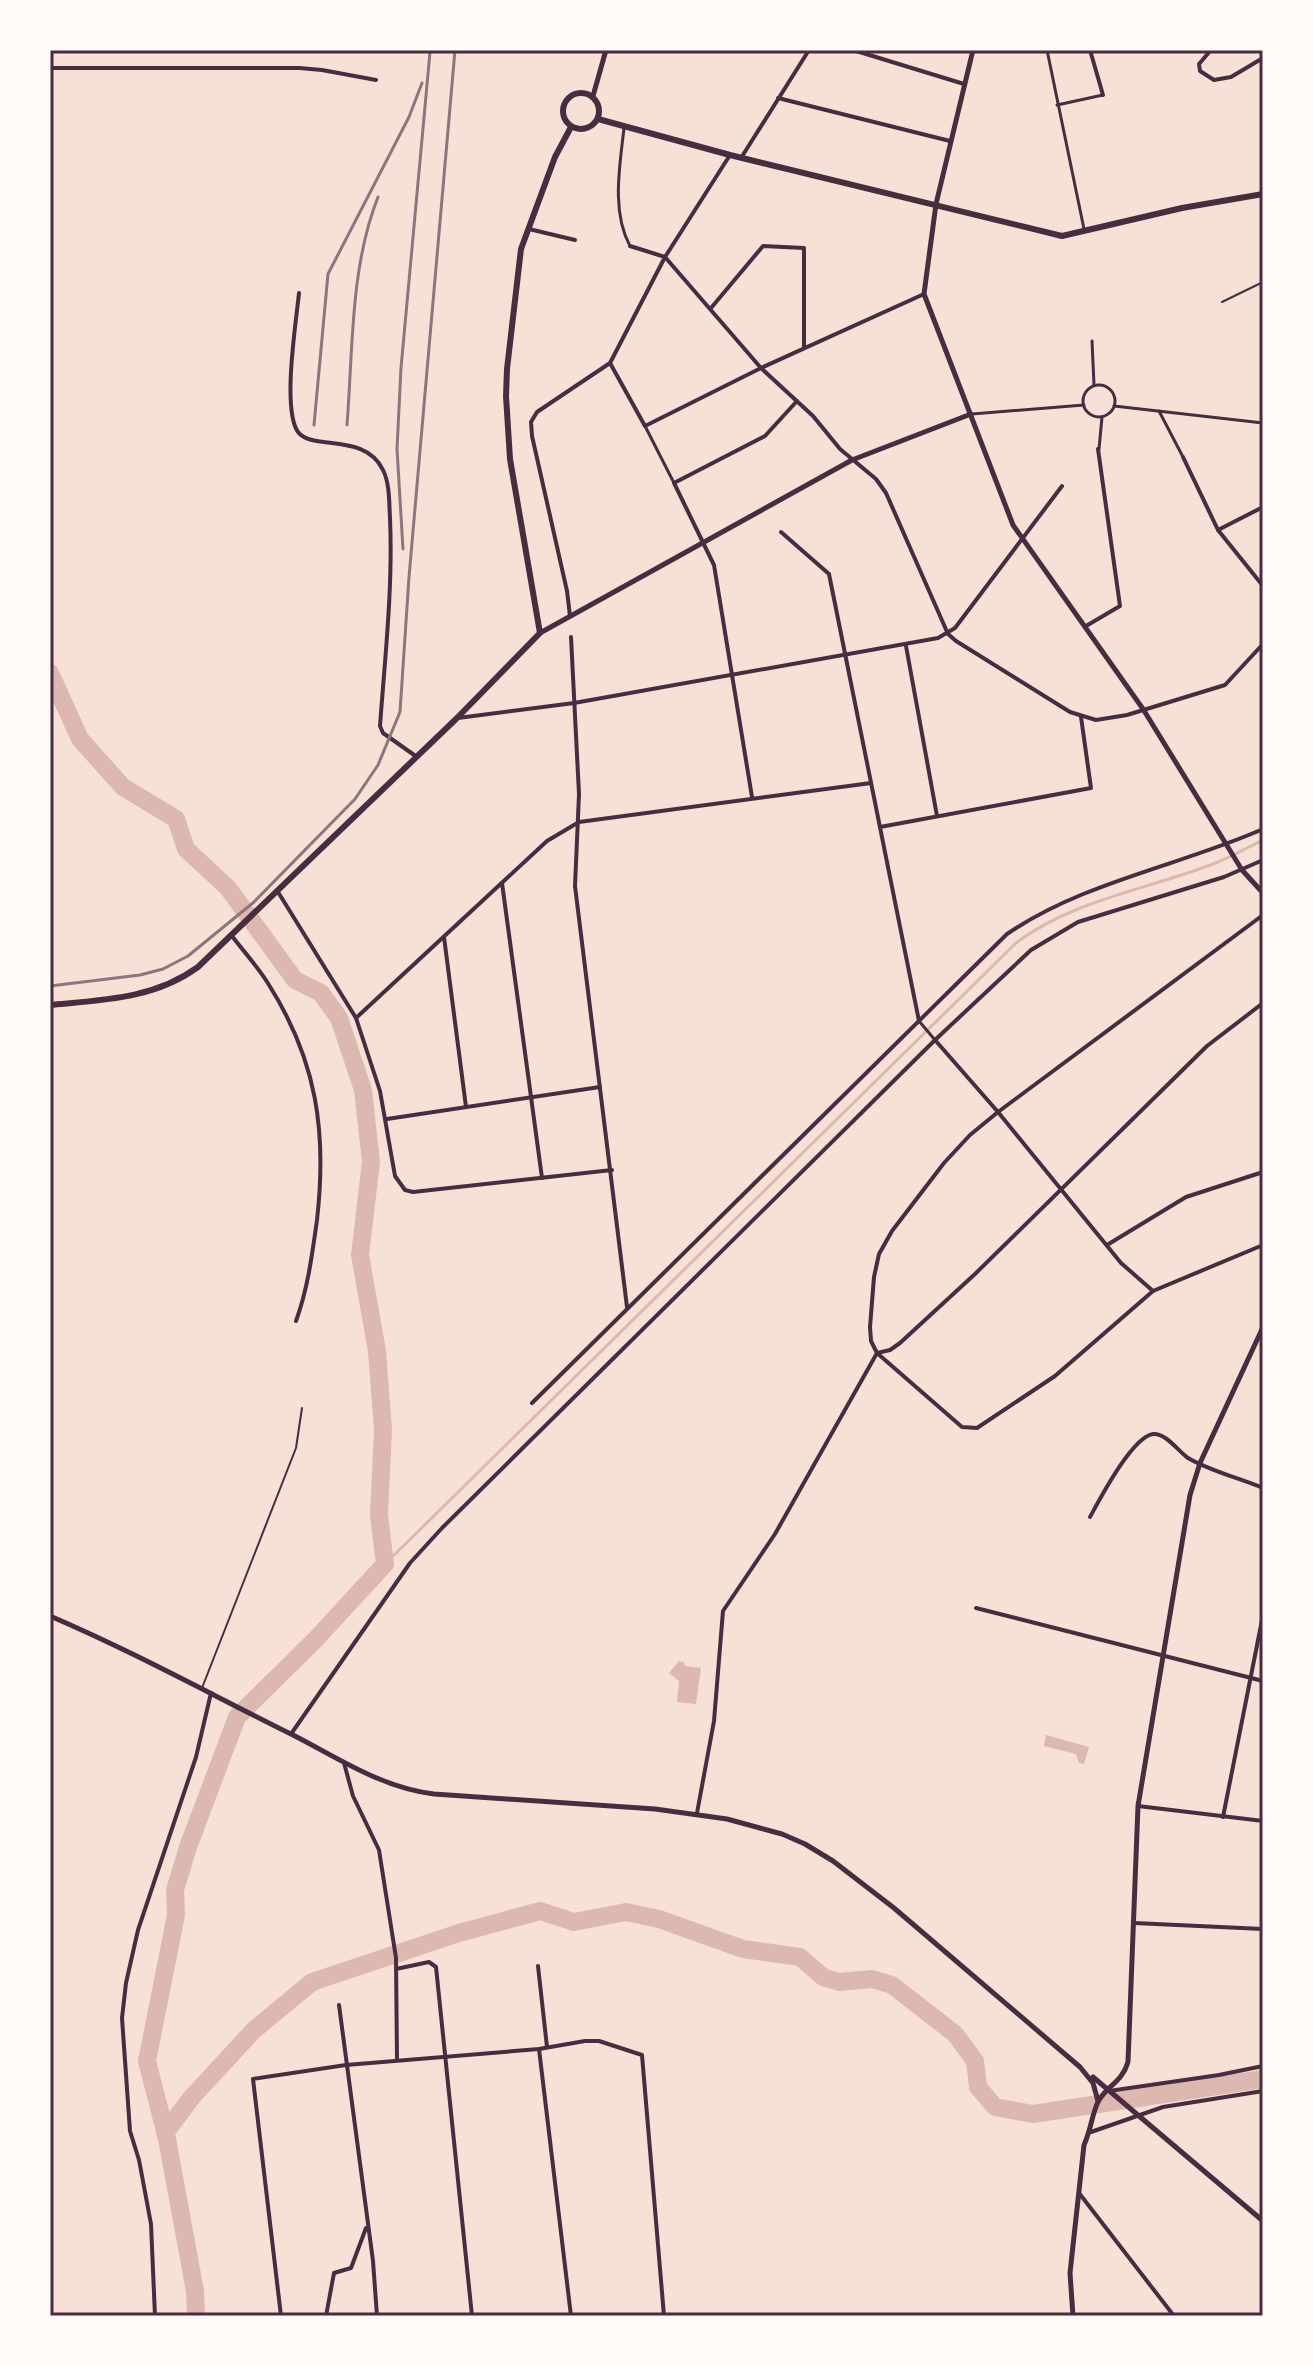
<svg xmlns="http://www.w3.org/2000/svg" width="1313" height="2366" viewBox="0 0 1313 2366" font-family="'PT Sans Narrow',sans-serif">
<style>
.water{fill:#dcb8b0}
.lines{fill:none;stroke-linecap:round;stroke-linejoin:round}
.stream{stroke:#dcb8b0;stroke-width:3}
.river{stroke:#dcb8b0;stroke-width:18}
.service{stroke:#4a2c40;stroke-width:2}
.pedestrian{stroke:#4a2c40;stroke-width:3}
.minor{stroke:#4a2c40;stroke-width:4}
.tertiary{stroke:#4a2c40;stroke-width:5}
.secondary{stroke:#4a2c40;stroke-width:6}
.rail{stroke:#8f747c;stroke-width:3}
.neatline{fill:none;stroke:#4a2c40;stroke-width:3}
</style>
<rect width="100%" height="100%" fill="#f7e1d7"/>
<!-- water -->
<g class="water">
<polygon points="679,1661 684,1662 685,1666 701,1668 696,1704 677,1702 679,1681 669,1673"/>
<polygon points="1046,1735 1089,1747 1084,1764 1079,1763 1076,1754 1044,1746"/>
</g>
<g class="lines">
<!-- stream -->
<path class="stream" d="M385,1564L1016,943C1074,899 1151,889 1218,862C1233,856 1248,847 1263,840"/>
<!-- river -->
<g class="river">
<polyline points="50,673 80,739 123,787 176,819 186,849 228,888 295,980 321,993 339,1018 363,1090 371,1162 360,1255 377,1351 383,1430 379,1515 385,1564 315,1640 237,1717 188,1847 175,1890 176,1915 147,2061 167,2139 195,2291 196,2316"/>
<polyline points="165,2133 192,2097 254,2030 312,1982 459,1933 540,1911 574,1922 626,1912 659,1919 743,1949 800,1957 823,1977 839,1982 872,1979 892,1985 955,2034 975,2061 978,2087 995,2107 1033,2114 1263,2079"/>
</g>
<!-- service -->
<g class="service">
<polyline points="1222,302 1263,282"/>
<polyline points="202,1688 296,1448 302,1408"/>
</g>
<!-- pedestrian -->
<g class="pedestrian">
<polyline points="1047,50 1084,229"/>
<polyline points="1057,105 1103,95"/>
<path d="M624,128C620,165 611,211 630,246"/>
<polyline points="1092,341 1094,385"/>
<circle cx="1099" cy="401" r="16"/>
<polyline points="1114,406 1263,423"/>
<polyline points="1159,411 1183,457"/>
<polyline points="972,414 1084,405"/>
<polyline points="645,426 674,483"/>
<polyline points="1099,449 1102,417"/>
<polyline points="919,1021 935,1040"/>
</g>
<!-- minor -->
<g class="minor">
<polyline points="853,50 964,84"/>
<polyline points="1090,50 1103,95"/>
<polyline points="1211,50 1199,64 1200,71 1214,80 1231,77 1263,58"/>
<polyline points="50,68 299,68 322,70 376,80"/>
<polyline points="778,98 950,141"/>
<polyline points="741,158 809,50"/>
<polyline points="529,229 575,240"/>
<polyline points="630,246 665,257 761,368 813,416 840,449 876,479 886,493 948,634 956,641 1070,712 1096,720 1127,715 1225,685 1263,644"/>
<path d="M299,293C296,323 282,409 298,432C312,451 365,432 383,470C390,484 389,503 390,518C393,587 385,657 380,726L383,733L417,757"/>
<polyline points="711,308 763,246 804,248 804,347"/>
<polyline points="610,363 645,426 761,368 924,294"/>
<polyline points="1183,457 1218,530"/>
<polyline points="1263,507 1218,530 1263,586"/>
<polyline points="781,532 829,574 919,1021"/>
<polyline points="570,616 567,591 532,436 531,422 537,412 610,363 665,257 730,155"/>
<polyline points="1086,626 1120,606 1098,449"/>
<polyline points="571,637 579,794 575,886 627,1307"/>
<polyline points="906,646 937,816"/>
<polyline points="458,718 574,703 938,638 955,628 1062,486"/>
<polyline points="752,797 714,565 674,483 765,436 797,401"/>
<polyline points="880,827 1091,788 1081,717"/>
<polyline points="502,883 542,1178"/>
<polyline points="278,892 356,1018 380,1091 395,1176 405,1190 413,1192 612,1170"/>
<polyline points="1263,915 998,1112 970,1135 944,1163 892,1231 879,1254 874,1277 870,1327 871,1341 877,1353 962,1427 977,1428 1055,1376 1153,1291 1263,1245"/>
<path d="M232,936C244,952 259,968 269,985C317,1061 327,1132 317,1220C312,1255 308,1288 296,1321"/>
<polyline points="444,937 466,1107"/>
<polyline points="356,1018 547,841 579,822 871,783"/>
<polyline points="935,1040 998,1112 1121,1263 1153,1291"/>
<polyline points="387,1119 600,1087"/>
<polyline points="1107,1245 1186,1197 1263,1172"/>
<path d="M532,1403L1007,934C1083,882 1179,866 1263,829"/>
<path d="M1090,1517C1100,1499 1132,1437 1153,1434C1166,1433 1178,1451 1188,1458C1210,1471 1239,1478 1263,1488"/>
<polyline points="976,1608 1263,1681"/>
<polyline points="291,1734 410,1563 442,1528 935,1040 1031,950 1078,922 1224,877 1263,860"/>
<polyline points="344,1763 353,1796 379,1850 396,1958 397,2060"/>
<polyline points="1138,1806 1263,1821"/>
<polyline points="697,1813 714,1721 723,1611 775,1534 877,1353 890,1350 900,1343 975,1274 1207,1046 1263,1003"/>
<polyline points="1223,1817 1263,1615"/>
<polyline points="1134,1923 1263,1929"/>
<polyline points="538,1966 547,2047"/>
<polyline points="396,1969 429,1962 436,1967 472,2316"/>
<polyline points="339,2005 373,2261 377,2316"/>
<polyline points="539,2049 571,2316"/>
<polyline points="1109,2091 1219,2075 1263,2066"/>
<polyline points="1091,2132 1163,2107 1263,2091"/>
<polyline points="1079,2193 1174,2316"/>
<polyline points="155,2316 151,2224 139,2160 130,2131 122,2018 126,1983 138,1930 196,1757 211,1693"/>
<polyline points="281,2316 253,2079 346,2065 539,2049 585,2041 599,2041 642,2055 664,2316"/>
<polyline points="326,2316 334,2273 351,2268 366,2228"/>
</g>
<!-- tertiary -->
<g class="tertiary">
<polyline points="973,50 936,204 924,294 1013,525 1143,709 1242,870 1263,893"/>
<polyline points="593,96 606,50"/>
<polyline points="540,633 852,460 971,414"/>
<path d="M50,1616C134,1652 212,1695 293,1735C338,1758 382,1788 434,1794L655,1809L727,1819L782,1834L805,1844L833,1861L894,1908L1080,2067L1093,2083L1098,2101"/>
<polyline points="1093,2077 1263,2221"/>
<path d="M1073,2316L1070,2273L1084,2145C1091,2130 1092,2114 1098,2102C1106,2086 1122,2083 1128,2062L1138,1806L1190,1495L1200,1463L1263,1327"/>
</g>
<!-- secondary -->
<g class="secondary">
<circle cx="581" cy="111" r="18"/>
<polyline points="598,119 730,155 1062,236 1182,208 1263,194"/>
<path d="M50,1005C103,1000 154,999 198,967L456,719L540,633L510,459L506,396L507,369L521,249L555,157L571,127"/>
</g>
<!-- rail -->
<g class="rail">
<polyline points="314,425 328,274 409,117 422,83"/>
<path d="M347,425C353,349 350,268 378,197"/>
<polyline points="403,549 397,449 401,368 430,52"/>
<polyline points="50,986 140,975 163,969 188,956 254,902 355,799 378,765 400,712 409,577 455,50"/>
</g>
</g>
<!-- border -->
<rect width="1313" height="2366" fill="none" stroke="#fffaf5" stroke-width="104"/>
<rect x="52" y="52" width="1209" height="2262" class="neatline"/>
</svg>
